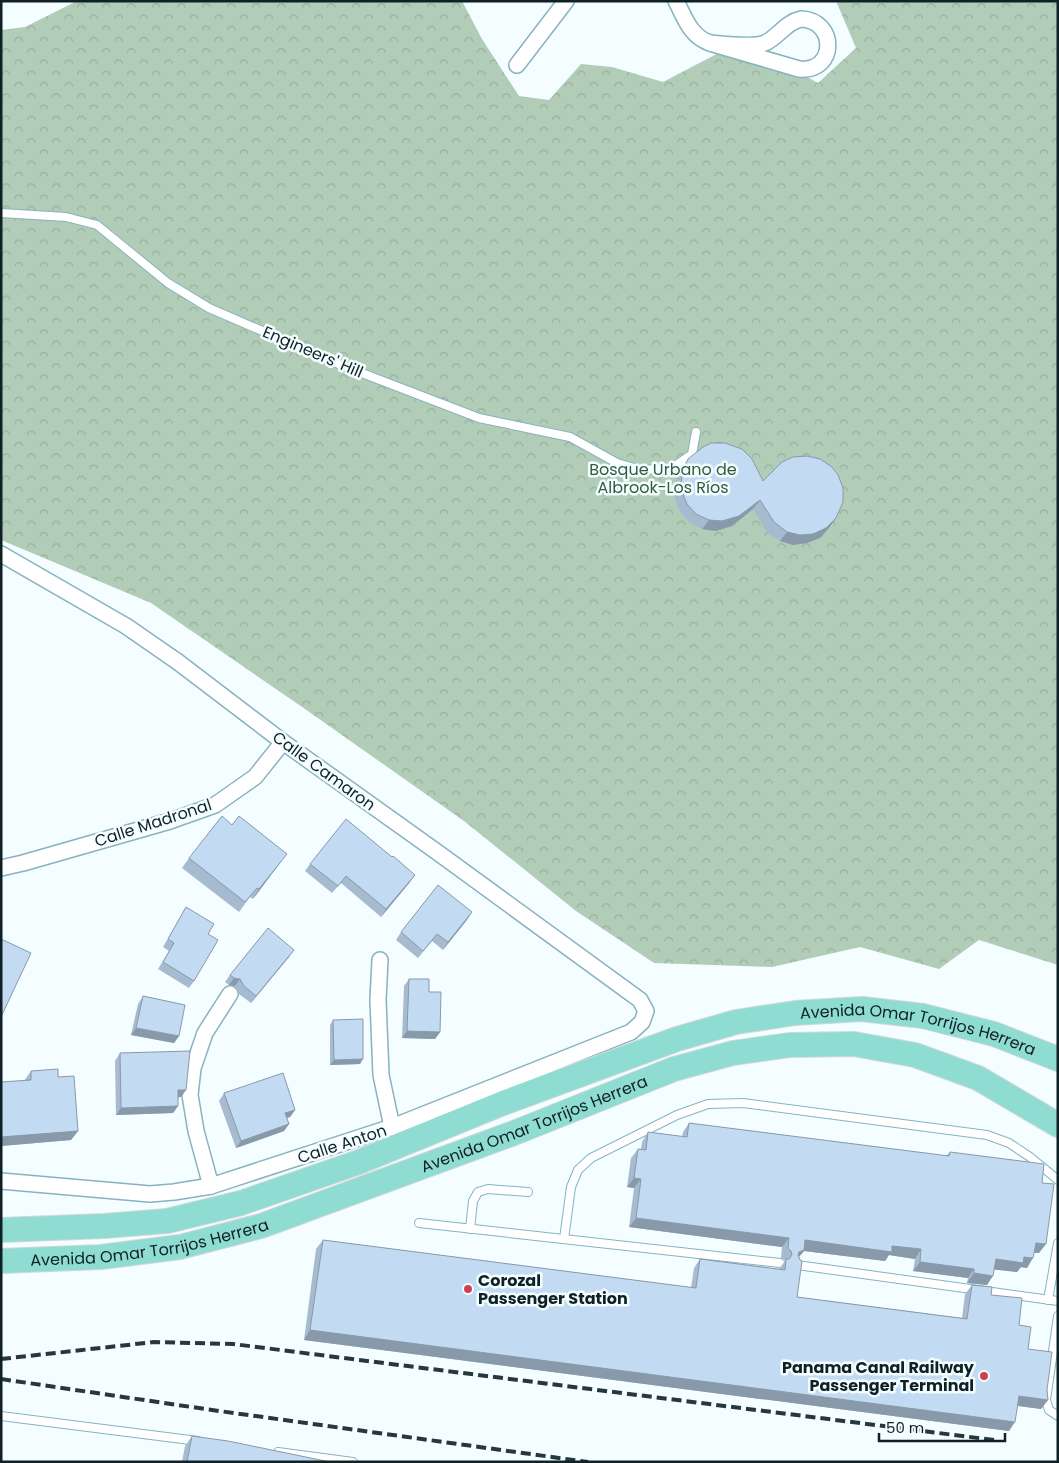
<svg xmlns="http://www.w3.org/2000/svg" width="1059" height="1463" viewBox="0 0 1059 1463" font-family="Poppins,sans-serif">
<style>
.forest{fill:url(#forest-crowns)}
.lines{fill:none;stroke-linecap:round;stroke-linejoin:round}
.service-casing{stroke:#87b3bf;stroke-width:10}
.minor-casing{stroke:#87b3bf;stroke-width:18}
.primary-casing{stroke:#d4d7d8;stroke-width:26}
.service{stroke:#fff;stroke-width:8}
.minor{stroke:#fff;stroke-width:15}
.primary{stroke:#8fdcd2;stroke-width:24}
.rail{stroke:#27383c;stroke-width:4;stroke-dasharray:10 5;stroke-linecap:butt}
.wall{fill:#a7bbd0}
.shaded-wall{fill:#8899a9}
.building{fill:#c2daf2;stroke:#8899a9}
.poi-dot{fill:#d04053;stroke:#f4fdff;stroke-width:2}
.labels{text-anchor:middle;dominant-baseline:central;stroke-width:5;stroke-linejoin:round;paint-order:stroke}
.street-label{font-size:16px;fill:#0f2125;stroke:#f4fdff}
.park-label{font-size:16px;fill:#325d3d;stroke:#f4fdff}
.poi-label{font-size:16px;font-weight:bold;fill:#0f2125;stroke:#f4fdff;text-anchor:start}
</style>
<defs>
<pattern id="forest-crowns" width="20" height="18" patternUnits="userSpaceOnUse" patternTransform="scale(1.25)"><rect width="20" height="18" fill="#b2cdb7"/><path d="M2 6a3 3 0 1 1 6 0M12 15a3 3 0 1 1 6 0" fill="none" stroke="#98b09d"/></pattern>
</defs>
<rect width="100%" height="100%" fill="#f4fdff"/>
<!-- forest -->
<polygon class="forest" points="77,1 462,1 482,39 519,96 549,100 581,64 612,67 663,82 730,47 781,63 818,83 856,48 836,1 1058,1 1058,965 979,940 939,969 860,947 772,967 654,963 576,911 464,821 305,709 151,603 1,540 1,30 25,27"/>
<g class="lines">
<defs>
<g id="service">
<polyline points="1,213 66,217 97,225 168,283 209,308 341,365 479,418 570,437 617,463 641,470 672,468 692,454 696,432"/>
<polyline points="419,1223 780,1263"/>
<polyline points="470,1229 473,1201 478,1192 488,1189 528,1192"/>
<polyline points="564,1239 571,1187 578,1170 591,1158 677,1115 708,1104 743,1103 987,1135 1009,1143 1030,1157 1058,1180"/>
<polyline points="797,1265 1058,1301"/>
<polyline points="1048,1300 1058,1243"/>
<polyline points="1058,1316 1046,1400 1049,1410 1058,1416"/>
<polyline points="1,1416 198,1441"/>
<polyline points="278,1452 353,1462"/>
</g>
<g id="minor">
<path d="M676,1C685,18 690,36 710,43"/>
<path d="M801,19C837,20 837,73 799,69L710,43C723,44 754,48 765,43C778,37 786,22 801,19Z"/>
<polyline points="517,65 566,1"/>
<polyline points="1,554 126,626 178,662 283,742 437,852 640,1000 646,1011 642,1022 631,1032 392,1127 211,1186 174,1192 150,1194 1,1181"/>
<polyline points="1,868 23,863 170,821 215,805 255,777 283,742"/>
<polyline points="380,960 378,1000 381,1075 392,1127"/>
<polyline points="211,1186 196,1131 190,1095 193,1068 205,1033 230,994"/>
</g>
<g id="primary">
<path id="s1" d="M1,1230L104,1226L167,1221L241,1203L359,1162L503,1103L677,1039L736,1022L795,1013L862,1009L923,1016L994,1034L1058,1059"/>
<path id="s2" d="M1,1261L101,1257L180,1247L261,1226L514,1133L674,1069L733,1053L790,1045L854,1044L915,1055L978,1078L1058,1125"/>
</g>
</defs>
<!-- service casing -->
<use href="#service" class="service-casing"/>
<!-- minor casing -->
<use href="#minor" class="minor-casing"/>
<!-- primary casing -->
<use href="#primary" class="primary-casing"/>
<!-- service -->
<use href="#service" class="service"/>
<!-- minor -->
<use href="#minor" class="minor"/>
<!-- primary -->
<use href="#primary" class="primary"/>
<!-- rail -->
<g class="rail">
<polyline points="1,1359 154,1342 233,1344 994,1440"/>
<polyline points="1,1379 212,1410 588,1462"/>
</g>
</g>
<!-- wall -->
<g class="wall">
<polygon points="688,459 763,481 829,528 820,538 807,543 793,545 780,541 767,532 753,509 732,526 716,531 702,529 690,523 681,513 677,506 674,493 676,479 682,468"/>
<polygon points="189,858 280,863 253,899 250,897 239,912 182,868"/>
<polygon points="310,864 410,882 381,917 341,883 332,893 305,871"/>
<polygon points="186,907 208,934 194,981 189,988 158,969 169,951 163,947"/>
<polygon points="472,912 443,950 432,941 418,958 396,940 401,932"/>
<polygon points="289,957 251,1003 239,994 235,986 229,985 225,982 230,975"/>
<polygon points="409,979 429,992 440,1032 435,1039 402,1038 404,986"/>
<polygon points="143,996 179,1036 174,1043 131,1035 138,1004"/>
<polygon points="333,1020 360,1064 330,1065 330,1025"/>
<polygon points="120,1053 186,1090 181,1097 178,1097 178,1106 173,1113 116,1115 115,1061"/>
<polygon points="31,1071 58,1077 78,1131 71,1140 1,1146 1,1082 24,1081"/>
<polygon points="224,1093 295,1110 290,1117 287,1118 289,1124 284,1131 236,1148 219,1101"/>
<polygon points="689,1123 946,1156 950,1152 1042,1183 1039,1253 1034,1253 1027,1268 1021,1267 1017,1272 994,1269 987,1285 967,1283 968,1278 913,1271 915,1259 889,1255 885,1261 804,1251 799,1257 797,1297 962,1318 965,1294 972,1285 991,1295 1019,1325 1028,1349 1047,1390 1048,1400 1041,1409 1017,1406 1009,1431 304,1340 316,1249 323,1240 691,1288 694,1268 700,1259 779,1269 785,1261 781,1258 782,1247 629,1227 634,1188 627,1187 631,1158 638,1149 641,1149 642,1142 648,1132 682,1137 683,1132"/>
<polygon points="192,1436 330,1462 182,1462 185,1446"/>
</g>
<!-- shaded-wall -->
<g class="shaded-wall">
<polygon points="760,500 753,509 732,526 716,531 702,529 709,520"/>
<polygon points="836,518 829,528 820,538 807,543 793,545 780,541 787,532"/>
<polygon points="287,854 280,863 253,899 259,889"/>
<polygon points="415,875 410,882 381,917 386,909"/>
<polygon points="472,912 467,920 443,950 448,942"/>
<polygon points="294,950 289,957 251,1003 256,996"/>
<polygon points="234,978 240,979 235,986 229,985"/>
<polygon points="136,1028 179,1036 174,1043 131,1035"/>
<polygon points="407,1031 440,1032 435,1039 402,1038"/>
<polygon points="363,1059 360,1064 330,1065 334,1060"/>
<polygon points="178,1090 186,1090 181,1097 173,1098"/>
<polygon points="178,1106 173,1113 116,1115 121,1108"/>
<polygon points="295,1110 290,1117 280,1120 285,1113"/>
<polygon points="289,1124 284,1131 236,1148 241,1141"/>
<polygon points="78,1131 71,1140 1,1146 1,1137"/>
<polygon points="634,1178 641,1179 634,1188 627,1187"/>
<polygon points="636,1218 789,1238 782,1247 629,1227"/>
<polygon points="805,1240 892,1246 921,1249 915,1259 889,1255 885,1261 804,1251 797,1259 793,1261"/>
<polygon points="1036,1243 1046,1244 1039,1253 1029,1252"/>
<polygon points="1024,1257 1033,1258 1027,1268 1021,1267 1017,1272 989,1269 996,1259"/>
<polygon points="920,1262 974,1269 968,1278 913,1271"/>
<polygon points="974,1273 993,1276 987,1285 967,1283"/>
<polygon points="310,1330 1015,1422 1009,1431 304,1340"/>
<polygon points="1019,1396 1048,1400 1041,1409 1012,1405"/>
</g>
<!-- building -->
<g class="building">
<polygon points="711,443 725,443 742,449 752,459 763,481 782,462 793,457 807,456 820,459 832,467 838,475 843,488 843,502 836,518 826,528 813,534 800,535 787,532 774,522 760,500 739,516 722,521 709,520 696,514 687,504 684,497 681,483 683,470 688,459 703,447"/>
<polygon points="222,816 232,825 239,816 287,854 259,889 257,888 245,902 189,858"/>
<polygon points="346,819 392,857 393,856 415,875 386,909 346,876 338,886 310,864"/>
<polygon points="438,885 472,912 448,942 437,934 423,951 401,932"/>
<polygon points="186,907 214,924 208,934 218,940 194,981 163,962 174,943 168,939"/>
<polygon points="268,928 294,950 256,996 244,986 240,979 234,978 230,975"/>
<polygon points="1,939 31,953 1,1017"/>
<polygon points="409,979 429,979 429,992 441,992 440,1032 407,1031"/>
<polygon points="143,996 185,1005 179,1036 136,1028"/>
<polygon points="363,1019 363,1059 334,1060 333,1020"/>
<polygon points="190,1051 186,1090 178,1090 178,1106 121,1108 120,1053"/>
<polygon points="58,1069 58,1077 74,1076 78,1131 1,1137 1,1082 31,1080 31,1071"/>
<polygon points="283,1073 295,1110 285,1113 289,1124 241,1141 224,1093"/>
<polygon points="689,1123 949,1156 950,1152 1044,1164 1042,1183 1054,1184 1046,1244 1036,1243 1033,1258 1024,1257 1023,1263 996,1259 993,1276 974,1273 974,1269 920,1262 921,1249 892,1246 892,1252 805,1240 804,1250 799,1252 798,1255 800,1260 802,1261 797,1297 967,1319 972,1285 992,1287 991,1295 1022,1298 1019,1325 1031,1327 1028,1349 1052,1352 1047,1390 1048,1400 1019,1396 1015,1422 310,1330 323,1240 696,1288 700,1259 785,1270 786,1259 789,1259 792,1255 791,1251 788,1248 789,1238 636,1218 641,1179 634,1178 638,1149 646,1150 648,1132 687,1137"/>
<polygon points="192,1436 228,1441 330,1462 187,1462"/>
</g>
<!-- markers -->
<g class="poi-dot">
<circle cx="468" cy="1289" r="5"/>
<circle cx="984" cy="1376" r="5"/>
</g>
<g class="labels">
<!-- street labels -->
<g class="street-label">
<text transform="translate(313 352) rotate(23)">Engineers' Hill</text>
<text transform="translate(324 771) rotate(36)">Calle Camaron</text>
<text transform="translate(153 823) rotate(-18)">Calle Madronal</text>
<text stroke="none"><textPath href="#s1" startOffset="955">Avenida Omar Torrijos Herrera</textPath></text>
<text stroke="none"><textPath href="#s2" startOffset="555">Avenida Omar Torrijos Herrera</textPath></text>
<text transform="translate(342 1144) rotate(-18)">Calle Anton</text>
<text stroke="none"><textPath href="#s2" startOffset="150">Avenida Omar Torrijos Herrera</textPath></text>
</g>
<!-- park labels -->
<g class="park-label">
<text x="663" y="469">Bosque Urbano de<tspan x="663" dy="18">Albrook-Los Ríos</tspan></text>
</g>
<!-- poi labels -->
<g class="poi-label">
<text x="478" y="1280">Corozal<tspan x="478" dy="18">Passenger Station</tspan></text>
<text x="974" y="1367" text-anchor="end">Panama Canal Railway<tspan x="974" dy="18">Passenger Terminal</tspan></text>
</g>
</g>
<!-- border -->
<rect width="1059" height="1463" fill="none" stroke="#0f2125" stroke-width="5"/>
<!-- scale -->
<path d="M879 1433v8h126v-8" fill="none" stroke="#0f2125" stroke-width="2.5"/>
<text x="886" y="1433" font-size="15" fill="#0f2125" stroke="#f4fdff" stroke-width="4" paint-order="stroke">50 m</text>
</svg>
